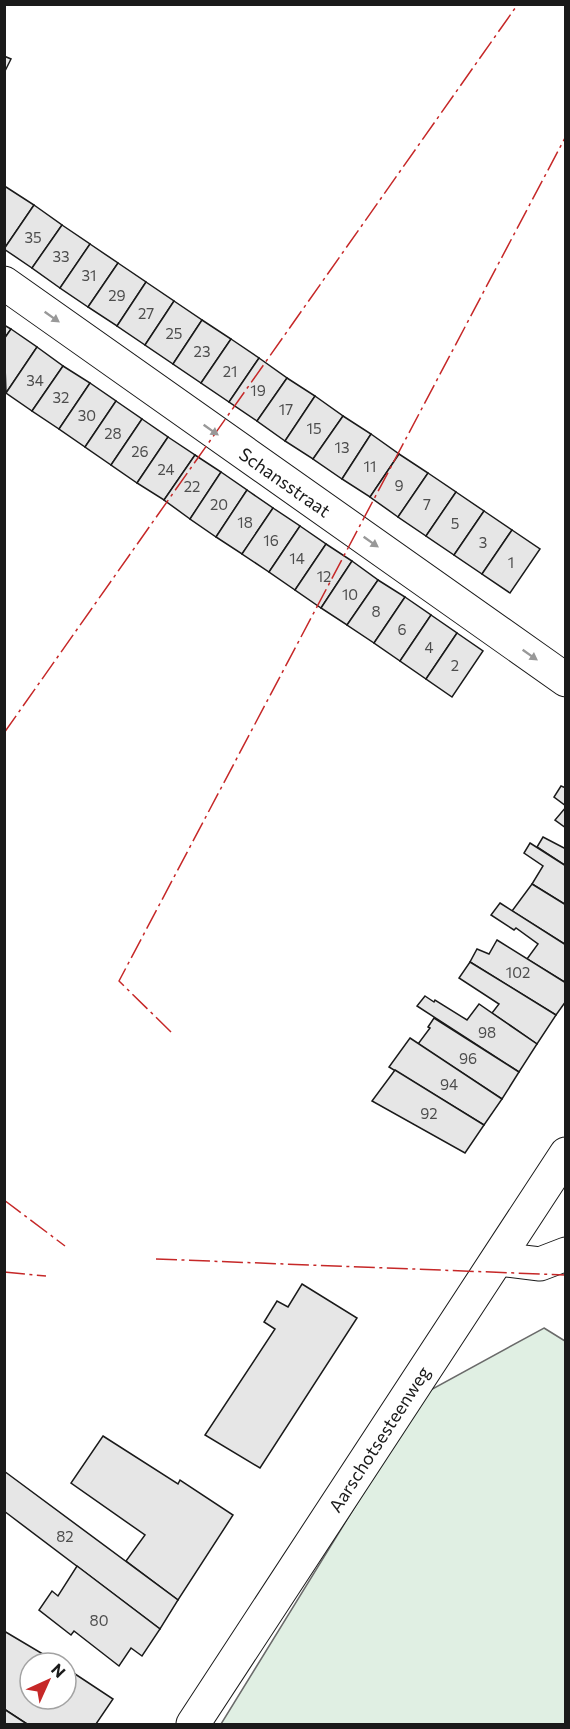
<svg xmlns="http://www.w3.org/2000/svg" width="570" height="1729" viewBox="0 0 570 1729" font-family="Commissioner,sans-serif">
<style>
.green{fill:#e0efe3;stroke:#6a6a6a;stroke-width:1.5}
.building{fill:#e6e6e6;stroke:#1a1a1a;stroke-width:1.5}
.lines{fill:none;stroke-linecap:round;stroke-linejoin:round}
.minor-casing{stroke:#1a1a1a;stroke-width:35}
.secondary-casing{stroke:#1a1a1a;stroke-width:35}
.minor{stroke:#fff;stroke-width:33}
.secondary{stroke:#fff;stroke-width:33}
.power{stroke:#c62828;stroke-width:1.5;stroke-dasharray:21 4.5 3 4.5;stroke-linecap:butt}
.oneway{fill:#989898}
.labels{text-anchor:middle;dominant-baseline:central;stroke-width:4.5;stroke-linejoin:round;paint-order:stroke}
.number-label{font-size:15px;fill:#4d4d4d}
.street-label{font-size:18px;fill:#1a1a1a;stroke:#fff}
</style>
<rect width="100%" height="100%" fill="#fff"/>
<!-- green -->
<polygon class="green" points="544,1328 565,1341 565,1724 221,1724 425,1393"/>
<!-- building -->
<g class="building">
<polygon points="4,56 11,59 4,73"/>
<polygon points="6,187 34,205 4,249 4,188"/>
<polygon points="34,205 62,225 32,268 4,249"/>
<polygon points="62,225 90,244 60,288 32,268"/>
<polygon points="90,244 118,263 88,307 60,288"/>
<polygon points="118,263 146,282 117,326 88,307"/>
<polygon points="146,282 174,301 145,345 117,326"/>
<polygon points="174,301 202,320 173,364 145,345"/>
<polygon points="202,320 231,339 201,383 173,364"/>
<polygon points="4,325 11,329 4,339"/>
<polygon points="11,329 37,347 6,393 4,339"/>
<polygon points="231,339 259,358 229,402 201,383"/>
<polygon points="37,347 63,366 32,411 6,393"/>
<polygon points="259,358 287,378 257,421 229,402"/>
<polygon points="63,366 90,383 59,429 32,411"/>
<polygon points="287,378 315,396 285,441 257,421"/>
<polygon points="90,383 116,401 85,447 59,429"/>
<polygon points="315,396 343,416 313,459 285,441"/>
<polygon points="116,401 142,419 111,465 85,447"/>
<polygon points="343,416 371,434 342,479 313,459"/>
<polygon points="142,419 168,437 137,483 111,465"/>
<polygon points="371,434 399,454 370,497 342,479"/>
<polygon points="168,437 195,455 164,500 137,483"/>
<polygon points="399,454 428,473 398,517 370,497"/>
<polygon points="195,455 221,472 190,519 164,500"/>
<polygon points="221,472 247,490 216,537 190,519"/>
<polygon points="428,473 456,492 426,536 398,517"/>
<polygon points="247,490 273,508 242,554 216,537"/>
<polygon points="456,492 484,511 454,555 426,536"/>
<polygon points="273,508 300,526 269,572 242,554"/>
<polygon points="484,511 512,530 482,574 454,555"/>
<polygon points="300,526 326,544 295,590 269,572"/>
<polygon points="512,530 540,549 510,593 482,574"/>
<polygon points="326,544 352,561 321,608 295,590"/>
<polygon points="352,561 378,580 347,625 321,608"/>
<polygon points="378,580 405,597 374,643 347,625"/>
<polygon points="405,597 431,615 400,661 374,643"/>
<polygon points="431,615 457,633 426,679 400,661"/>
<polygon points="457,633 483,651 452,697 426,679"/>
<polygon points="561,786 566,788 566,806 554,797"/>
<polygon points="566,807 566,828 555,820"/>
<polygon points="543,837 566,849 566,866 537,847"/>
<polygon points="530,843 566,866 566,905 532,884 543,866 524,853"/>
<polygon points="532,884 566,905 566,945 512,911"/>
<polygon points="500,903 566,945 566,983 527,959 538,944 516,928 514,930 491,915"/>
<polygon points="497,940 566,983 566,1001 556,1015 470,962 477,949 489,954"/>
<polygon points="470,962 556,1015 537,1044 492,1013 499,1004 459,978"/>
<polygon points="425,996 434,1002 435,1000 467,1020 479,1004 537,1044 519,1072 417,1006"/>
<polygon points="434,1018 519,1072 502,1099 418,1044 430,1028 428,1027"/>
<polygon points="410,1038 502,1099 484,1125 389,1067"/>
<polygon points="395,1070 484,1125 465,1153 372,1101"/>
<polygon points="302,1284 357,1318 260,1468 205,1435 275,1329 264,1322 277,1301 288,1307"/>
<polygon points="103,1436 178,1484 180,1480 233,1515 178,1600 126,1561 145,1535 71,1483"/>
<polygon points="4,1471 178,1600 160,1629 4,1511"/>
<polygon points="77,1566 160,1629 142,1656 131,1648 119,1666 74,1631 71,1635 39,1610 52,1591 58,1596"/>
<polygon points="4,1631 58,1663 30,1663 30,1699 66,1699 66,1668 113,1699 96,1724 27,1724 4,1709"/>
<polygon points="4,1709 27,1724 4,1724"/>
</g>
<g class="lines">
<defs>
<g id="minor">
<polyline points="4,283 566,680"/>
<polyline points="498,1259 540,1264 566,1254"/>
</g>
<polyline id="secondary" points="193,1724 566,1154"/>
</defs>
<!-- minor casing -->
<use href="#minor" class="minor-casing"/>
<!-- secondary casing -->
<use href="#secondary" class="secondary-casing"/>
<!-- minor -->
<use href="#minor" class="minor"/>
<!-- secondary -->
<use href="#secondary" class="secondary"/>
<!-- power -->
<g class="power">
<polyline points="4,733 518,4"/>
<polyline points="171,1032 119,981 566,136"/>
<polyline points="4,1200 65,1246"/>
<polyline points="156,1259 566,1275"/>
<polyline points="4,1272 46,1276"/>
</g>
</g>
<!-- one-way arrows -->
<defs><path id="oneway-solid" d="M-6-.8H1V-3.2L6.5 0L1 3.2V.8H-6Z" transform="scale(1.5)"/></defs>
<g class="oneway">
<use href="#oneway-solid" transform="translate(52 317) rotate(35)"/>
<use href="#oneway-solid" transform="translate(211 430) rotate(35)"/>
<use href="#oneway-solid" transform="translate(371 542) rotate(35)"/>
<use href="#oneway-solid" transform="translate(530 655) rotate(35)"/>
</g>
<g class="labels">
<!-- number labels -->
<g class="number-label">
<text x="33" y="237">35</text>
<text x="61" y="256">33</text>
<text x="89" y="275">31</text>
<text x="117" y="295">29</text>
<text x="146" y="313">27</text>
<text x="174" y="333">25</text>
<text x="202" y="351">23</text>
<text x="230" y="371">21</text>
<text x="35" y="380">34</text>
<text x="258" y="390">19</text>
<text x="61" y="397">32</text>
<text x="286" y="409">17</text>
<text x="87" y="415">30</text>
<text x="314" y="428">15</text>
<text x="113" y="433">28</text>
<text x="342" y="447">13</text>
<text x="140" y="451">26</text>
<text x="370" y="466">11</text>
<text x="166" y="469">24</text>
<text x="399" y="485">9</text>
<text x="192" y="486">22</text>
<text x="219" y="504">20</text>
<text x="427" y="504">7</text>
<text x="245" y="522">18</text>
<text x="455" y="523">5</text>
<text x="271" y="540">16</text>
<text x="483" y="542">3</text>
<text x="297" y="558">14</text>
<text x="511" y="562">1</text>
<text x="324" y="576">12</text>
<text x="350" y="594">10</text>
<text x="376" y="611">8</text>
<text x="402" y="629">6</text>
<text x="429" y="647">4</text>
<text x="455" y="665">2</text>
<text x="518" y="972">102</text>
<text x="487" y="1032">98</text>
<text x="468" y="1058">96</text>
<text x="449" y="1084">94</text>
<text x="429" y="1113">92</text>
<text x="65" y="1536">82</text>
<text x="99" y="1620">80</text>
</g>
<!-- street labels -->
<g class="street-label">
<text transform="translate(285 482) rotate(35)">Schansstraat</text>
<text transform="translate(379 1439) rotate(-57)">Aarschotsesteenweg</text>
</g>
</g>
<!-- border -->
<rect width="570" height="1729" fill="none" stroke="#1a1a1a" stroke-width="12"/>
<!-- north arrow -->
<g transform="translate(48 1681) rotate(45)"><circle r="28" fill="#ffffff" stroke="#a3a3a3" stroke-width="1.5"/>
<path d="M0-4.5L10 22L0 15L-10 22Z" fill="#c62828"/>
<text y="-9" font-size="16" font-weight="bold" text-anchor="middle" fill="#1a1a1a">N</text>
</g>
</svg>
